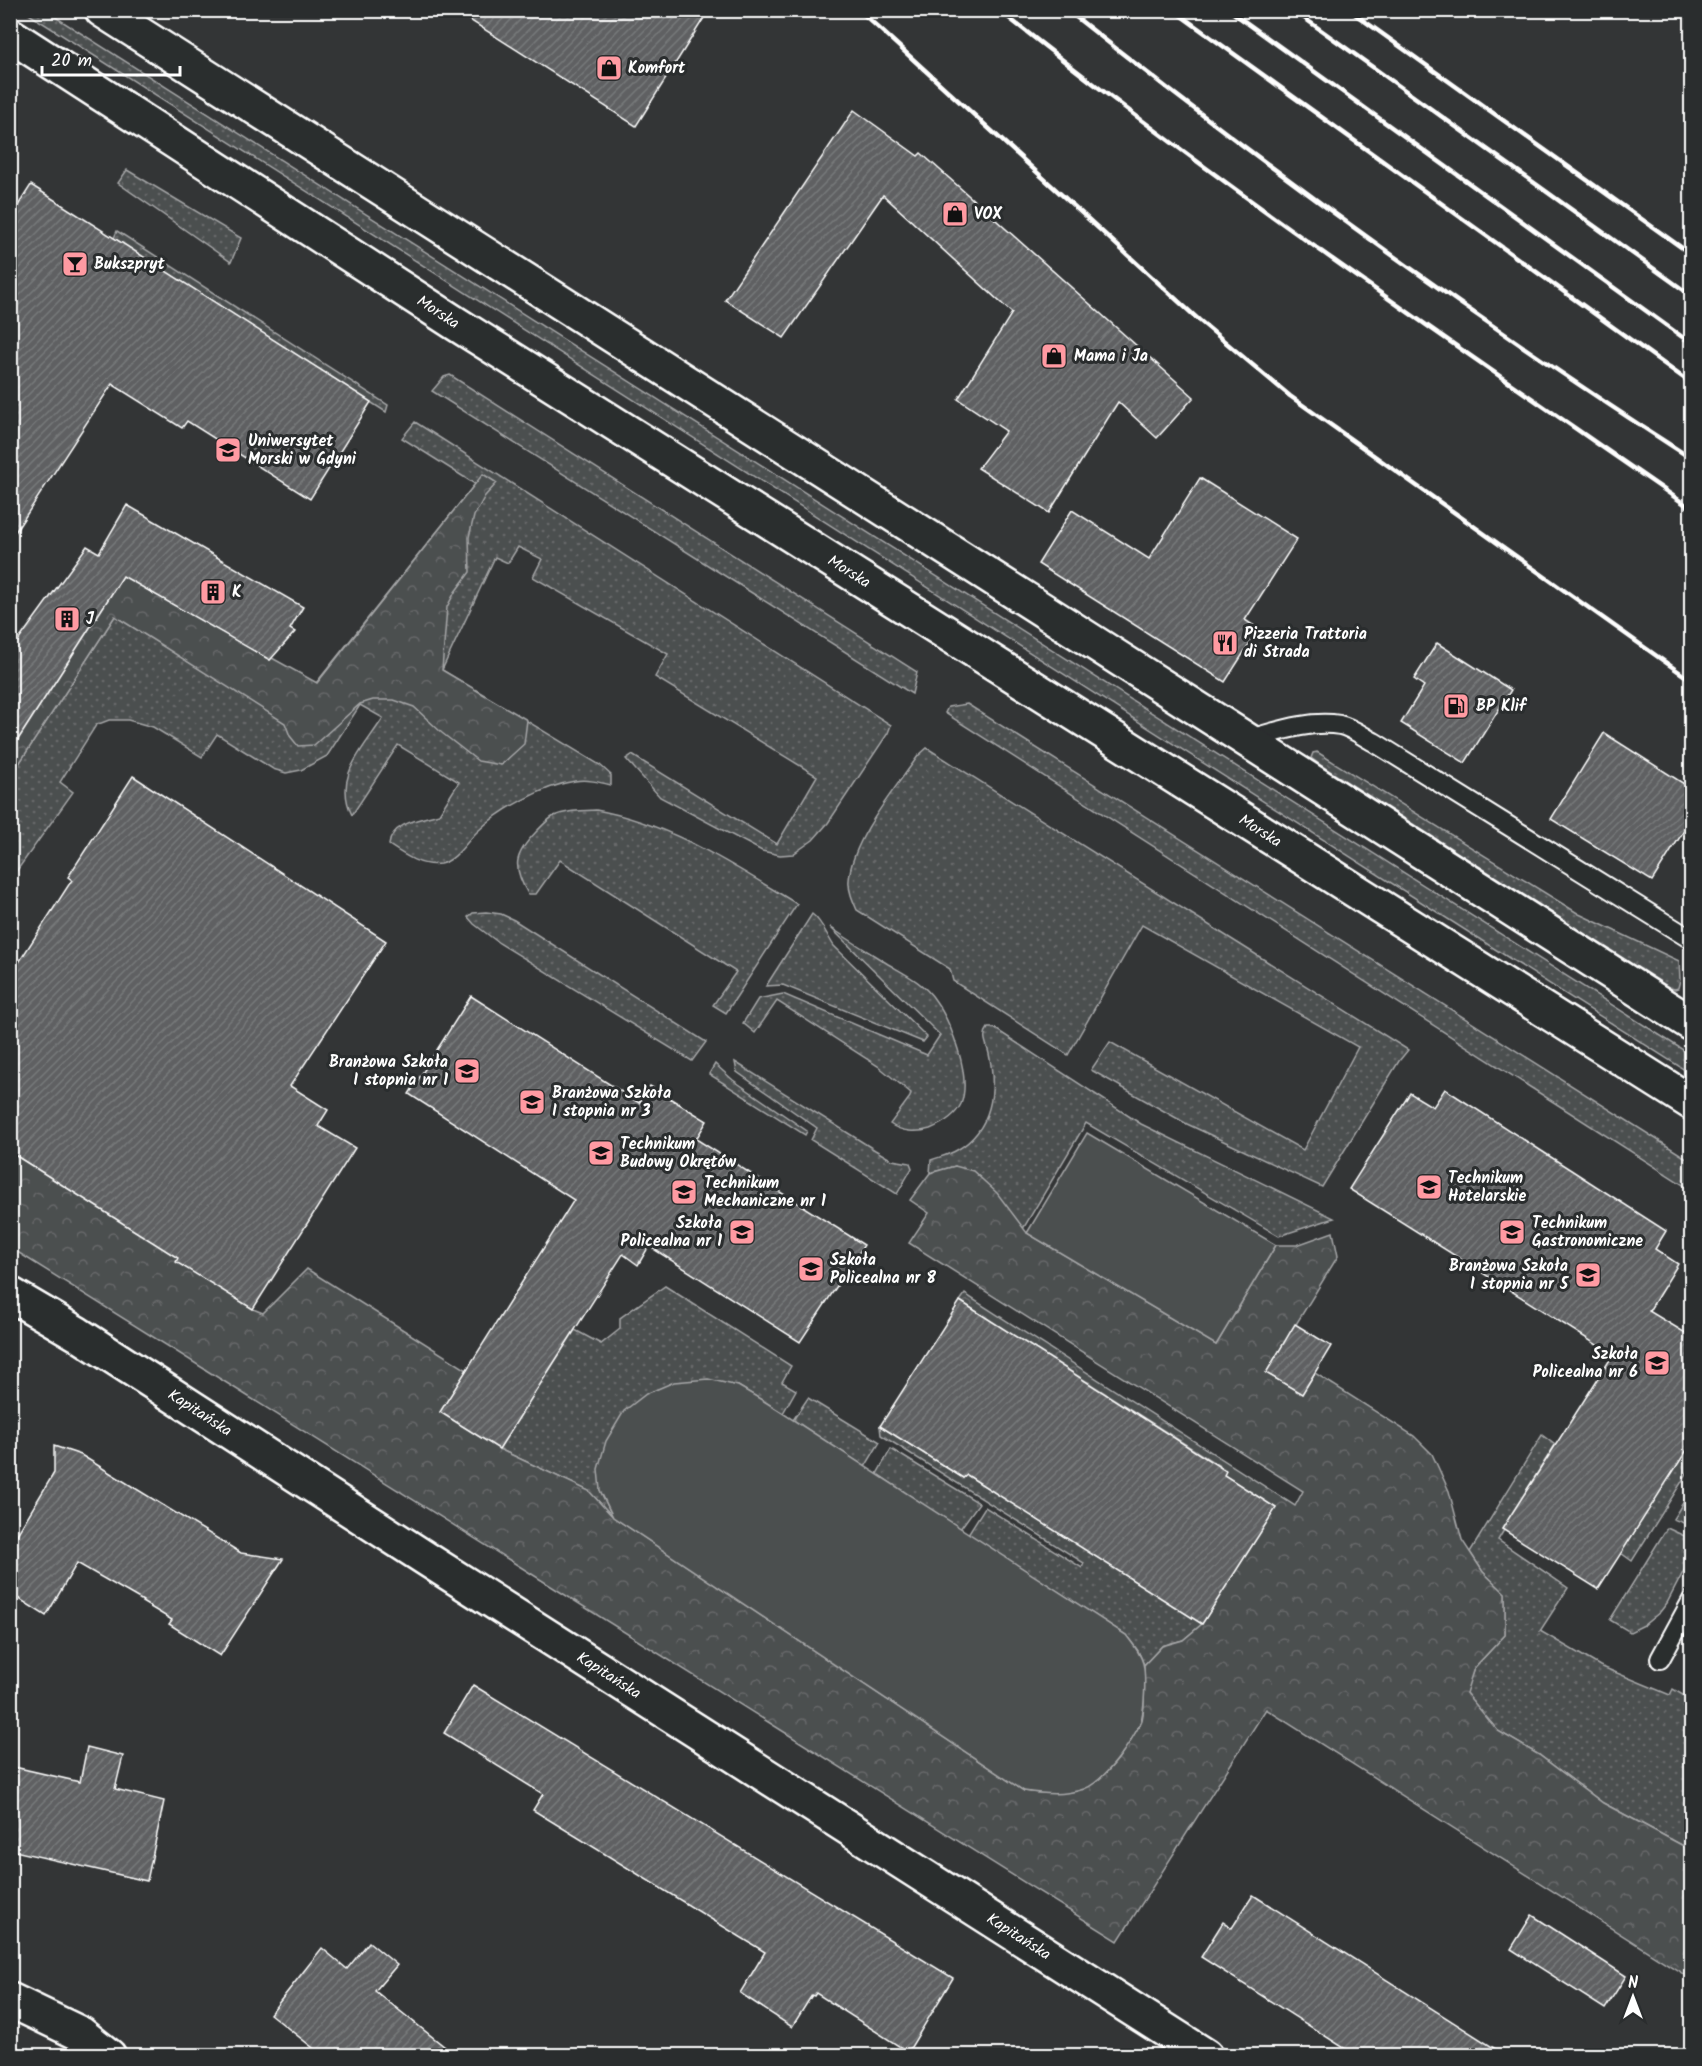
<svg xmlns="http://www.w3.org/2000/svg" width="1702" height="2066" viewBox="0 0 1702 2066" font-family="Kalam,sans-serif">
<style>
.grass{fill:url(#grass-dots);stroke:#a6a7a8;stroke-width:1.5}
.forest{fill:url(#forest-crowns);stroke:#a6a7a8;stroke-width:1.5}
.garden{fill:#4c4f50;stroke:#a6a7a8;stroke-width:1.5}
.building{fill:url(#building-hatch);stroke:#fff;stroke-width:1.5}
.lines{fill:none;stroke-linecap:round;stroke-linejoin:round}
.lane-casing{stroke:#fff;stroke-width:22}
.street-casing{stroke:#fff;stroke-width:38}
.primary-casing{stroke:#fff;stroke-width:38}
.lane{stroke:#2a2d2e;stroke-width:18}
.street{stroke:#2a2d2e;stroke-width:33}
.primary{stroke:#2a2d2e;stroke-width:33}
.rail{stroke:#fff;stroke-width:4.5}
.labels{text-anchor:middle;dominant-baseline:central;stroke-width:6;stroke-linejoin:round;paint-order:stroke}
.poi-label{font-size:16px;font-weight:bold;fill:#fff;stroke:#2a2d2e;text-anchor:start}
.street-label{font-size:16px;fill:#fff;stroke:#2a2d2e}
</style>
<defs>
<pattern id="grass-dots" width="8" height="8" patternUnits="userSpaceOnUse" patternTransform="scale(1.5)"><rect width="8" height="8" fill="#4c4f50"/><path d="M2 2h.1M6 6h.1" fill="none" stroke="#67696a" stroke-width="1.8" stroke-linecap="round"/></pattern>
<pattern id="forest-crowns" width="20" height="18" patternUnits="userSpaceOnUse" patternTransform="scale(1.5)"><rect width="20" height="18" fill="#4c4f50"/><path d="M2 6a3 3 0 1 1 6 0M12 15a3 3 0 1 1 6 0" fill="none" stroke="#67696a"/></pattern>
<pattern id="building-hatch" width="6" height="6" patternUnits="userSpaceOnUse" patternTransform="scale(1.5)"><rect width="6" height="6" fill="#5f6162"/><path d="M-1 1l2-2M0 6l6-6M5 7l2-2" fill="none" stroke="#77797a"/></pattern>
</defs>
<rect width="100%" height="100%" fill="#333536"/>
<filter id="ink" filterUnits="userSpaceOnUse"><feTurbulence type="fractalNoise" baseFrequency=".0167" numOctaves="2"/><feDisplacementMap in="SourceGraphic" scale="12" xChannelSelector="R" yChannelSelector="G"/><feConvolveMatrix kernelMatrix="1 2 1 2 8 2 1 2 1" color-interpolation-filters="sRGB"/></filter>
<g filter="url(#ink)">
<!-- grass -->
<g class="grass">
<polygon points="24,11 46,11 1691,1055 1691,1074"/>
<polygon points="127,170 241,238 231,262 118,183"/>
<polygon points="117,231 388,405 386,412 114,238"/>
<polygon points="450,375 917,672 912,694 432,391 444,377"/>
<path d="M415,422L891,725L888,733L828,823L813,840L793,854L780,855L762,851L660,797L626,759L632,755L777,844L817,776L655,677L668,654L533,577L542,559L518,547L508,563L495,557L442,670L600,765L611,775V785C599,782 587,779 575,781C543,786 501,809 478,831C466,842 456,861 440,864C421,867 404,855 389,845C391,822 422,819 439,814L459,782L398,745L352,815C333,776 363,750 383,718L360,705L327,756L301,770L286,773L273,769L217,734L202,757L153,727L128,720H109L96,725L60,782L73,792L11,879V776L115,616L285,722L475,484L402,438Z"/>
<polygon points="967,704 1691,1161 1691,1190 945,713 948,707"/>
<path d="M927,748L1408,1050L1399,1061L1322,1187L1187,1124L1091,1070L1110,1042L1303,1150L1358,1047L1142,925L1068,1055L953,981L950,969L857,910C853,901 848,890 849,880C852,839 895,789 918,756Z"/>
<polygon points="1317,752 1579,914 1679,961 1680,980 1678,988 1675,989 1670,988 1322,766 1311,758 1313,753"/>
<path d="M596,810C670,823 734,866 797,904L726,1013L713,1005L736,972L560,860L536,894H528C512,866 514,855 536,832C542,826 547,820 554,816C567,810 582,811 596,810Z"/>
<polygon points="486,912 501,914 514,920 706,1042 692,1061 499,943 474,924 468,917 473,913"/>
<path d="M812,914C822,921 827,936 834,946L927,1037L923,1042L783,985L766,986Z"/>
<path d="M830,927C849,940 869,952 888,964C905,974 924,983 935,1000C951,1022 972,1076 961,1104C955,1117 942,1124 930,1129C917,1133 901,1132 890,1124L910,1097L911,1093L878,1066L777,1001L755,1033L743,1023L758,999L783,994L927,1055L940,1035Z"/>
<path d="M988,1028H994L1141,1124L1334,1218L1279,1236L1086,1123L1023,1229L1013,1215L955,1166L930,1173L931,1160C939,1157 949,1155 957,1150C992,1130 997,1090 989,1054C987,1044 981,1037 988,1028Z"/>
<polygon points="735,1062 875,1150 892,1160 910,1163 912,1168 897,1194 811,1140 817,1128 737,1072"/>
<polygon points="715,1064 733,1080 807,1131 805,1135 709,1074"/>
<polygon points="665,1286 791,1366 782,1382 796,1390 783,1413 738,1386 600,1490 613,1517 589,1491 499,1449 575,1330 601,1344 620,1329 620,1318"/>
<polygon points="808,1398 880,1442 865,1467 793,1420"/>
<polygon points="880,1426 963,1478 967,1475 1202,1624 1183,1640 1162,1646 1144,1665 1138,1651 1126,1635 968,1534 985,1507 1082,1568 1084,1563 881,1435"/>
<polygon points="1542,1435 1555,1445 1502,1529 1504,1530 1498,1540 1568,1588 1540,1631 1600,1666 1670,1695 1673,1689 1691,1700 1691,1850 1603,1803 1539,1755 1498,1731 1465,1693 1474,1668 1505,1635 1505,1593 1483,1572 1470,1552"/>
<polygon points="1691,1442 1691,1467 1632,1561 1621,1553"/>
<polygon points="891,1449 979,1503 960,1529 877,1474"/>
<polygon points="1691,1490 1691,1526 1673,1519"/>
<polygon points="1667,1528 1691,1539 1691,1557 1667,1603 1660,1612 1644,1625 1630,1632 1610,1620"/>
</g>
<!-- forest -->
<g class="forest">
<polygon points="483,474 497,483 485,496 474,516 469,537 470,572 455,592 447,607 442,670 527,720 524,744 501,765 478,761 442,733 414,707 394,700 373,700 360,704 314,745 298,746 290,736 285,723 115,616 11,776 11,740 16,743 123,576 270,660 272,658 317,683"/>
<path d="M10,1152L178,1258L177,1262L253,1309L263,1313L307,1269L467,1370L440,1412L499,1449L589,1491L613,1517L1024,1791C1072,1799 1102,1788 1128,1744C1132,1737 1139,1728 1142,1720C1146,1703 1144,1682 1144,1665L1162,1646L1183,1640L1202,1624L1276,1508L1224,1475L1226,1470L960,1301L965,1294L1295,1506L1303,1491L909,1243L929,1213L910,1200L930,1173L955,1166L973,1171L997,1193L1027,1233L1216,1345L1276,1245H1297L1333,1232L1338,1256L1266,1373L1302,1394L1315,1373L1414,1436L1432,1454L1449,1491L1462,1540L1483,1572L1505,1593V1635L1474,1668L1466,1693L1498,1731L1539,1755L1603,1803L1691,1850V1979L1266,1709L1118,1941L11,1248Z"/>
</g>
<!-- garden -->
<g class="garden">
<polygon points="1087,1133 1276,1245 1216,1345 1027,1233"/>
<path d="M708,1379L738,1386L767,1403L1126,1635C1133,1644 1140,1652 1143,1663C1146,1675 1145,1712 1140,1723C1132,1742 1104,1782 1084,1789C1064,1796 1044,1794 1024,1791L613,1517L600,1490L598,1469L606,1441L624,1411L646,1394L674,1382Z"/>
</g>
<!-- building -->
<g class="building">
<polygon points="454,10 709,10 636,126"/>
<polygon points="854,110 918,156 921,153 1194,397 1157,438 1118,402 1049,513 978,468 1006,431 958,399 1012,313 883,195 784,338 725,300"/>
<polygon points="31,185 371,402 310,499 187,421 182,428 112,384 10,540 10,218"/>
<polygon points="1200,478 1297,539 1245,620 1259,629 1225,682 1038,564 1072,510 1149,559"/>
<polygon points="127,505 303,607 290,629 295,632 270,660 123,576 10,752 10,652 87,546 99,553"/>
<polygon points="1437,643 1511,690 1465,763 1401,723 1424,686 1414,679"/>
<polygon points="1604,733 1692,789 1692,818 1652,881 1551,819"/>
<polygon points="133,776 386,941 290,1086 328,1110 318,1126 355,1148 253,1309 176,1262 178,1258 10,1152 10,976 72,880 68,877"/>
<polygon points="471,996 639,1103 650,1086 707,1121 696,1139 864,1245 800,1342 649,1246 638,1265 623,1254 499,1449 440,1412 574,1200 409,1094"/>
<polygon points="1445,1089 1666,1231 1655,1249 1678,1264 1649,1311 1692,1337 1692,1442 1598,1589 1502,1529 1613,1355 1349,1189 1410,1093 1433,1107"/>
<polygon points="960,1301 1226,1471 1224,1475 1276,1508 1202,1624 967,1475 963,1478 880,1426"/>
<polygon points="1295,1324 1331,1346 1302,1394 1266,1373"/>
<polygon points="54,1446 81,1455 241,1553 283,1559 220,1656 169,1624 172,1620 142,1602 143,1601 77,1563 46,1616 10,1593 10,1546 54,1473"/>
<polygon points="473,1685 953,1978 908,2052 816,1993 814,1996 812,1995 792,2027 740,1993 765,1952 533,1810 543,1794 444,1733"/>
<polygon points="87,1747 123,1756 115,1789 164,1801 147,1881 10,1850 10,1766 80,1782"/>
<polygon points="1253,1895 1505,2055 1355,2055 1201,1957 1223,1922 1232,1928"/>
<polygon points="1532,1915 1626,1976 1605,2009 1511,1949"/>
<polygon points="369,1942 397,1965 375,1991 455,2055 322,2055 270,2014 322,1948 347,1969"/>
</g>
<g class="lines">
<defs>
<g id="lane">
<path d="M1246,740C1276,732 1308,720 1340,725C1351,727 1364,737 1374,742L1692,940"/>
<polyline points="1660,1659 1692,1600"/>
</g>
<g id="street">
<path id="s1" d="M10,1294L78,1334L425,1558L1206,2056"/>
<polyline points="10,2000 81,2034 109,2056"/>
</g>
<g id="primary">
<polyline points="102,10 1692,1024"/>
<path id="s2" d="M10,35L455,323L1692,1103"/>
</g>
</defs>
<!-- lane casing -->
<use href="#lane" class="lane-casing"/>
<!-- street casing -->
<use href="#street" class="street-casing"/>
<!-- primary casing -->
<use href="#primary" class="primary-casing"/>
<!-- lane -->
<use href="#lane" class="lane"/>
<!-- street -->
<use href="#street" class="street"/>
<!-- primary -->
<use href="#primary" class="primary"/>
<!-- rail -->
<g class="rail">
<polyline points="859,10 1199,320 1290,396 1692,681"/>
<path d="M999,10C1222,188 1458,347 1692,509"/>
<path d="M1067,10C1268,169 1476,320 1692,459"/>
<polyline points="1173,10 1692,384"/>
<polyline points="1229,10 1692,344"/>
<polyline points="1293,10 1692,296"/>
<polyline points="1349,10 1692,255"/>
</g>
</g>
</g>
<!-- icons -->
<defs>
<symbol id="shop-square" viewBox="-11 -11 22 22"><rect x="-9" y="-9" width="18" height="18" rx="4" fill="#ff9aa2" stroke="#2a2d2e"/><path d="M-5-2.5h2.3a2.7 3.5 0 0 1 5.4 0H5L5.5 6h-11ZM-1.5-2.5h3a1.5 2.3 0 0 0-3 0Z" fill="#111"/></symbol>
<symbol id="bar-square" viewBox="-11 -11 22 22"><rect x="-9" y="-9" width="18" height="18" rx="4" fill="#ff9aa2" stroke="#2a2d2e"/><path d="M-6-5H6L.8 .8V4.5H3.5V6h-7V4.5H-.8V.8Z" fill="#111"/></symbol>
<symbol id="university-square" viewBox="-11 -11 22 22"><rect x="-9" y="-9" width="18" height="18" rx="4" fill="#ff9aa2" stroke="#2a2d2e"/><path d="M0-5L7-2L0 1L-7-2ZM-4 1L0 2.5L4 1V4Q0 6-4 4Z" fill="#111"/></symbol>
<symbol id="building-square" viewBox="-11 -11 22 22"><rect x="-9" y="-9" width="18" height="18" rx="4" fill="#ff9aa2" stroke="#2a2d2e"/><path d="M-4-6H4V6H1V3H-1V6H-4ZM-2.5-4.3h1.7v1.8h-1.7ZM.8-4.3h1.7v1.8H.8ZM-2.5-1h1.7V.8h-1.7ZM.8-1h1.7V.8H.8Z" fill="#111"/></symbol>
<symbol id="restaurant-square" viewBox="-11 -11 22 22"><rect x="-9" y="-9" width="18" height="18" rx="4" fill="#ff9aa2" stroke="#2a2d2e"/><path d="M-5-6h1v4h1v-4h1v4h1v-4h1v5L-1.5 .5V6h-2V.5L-5-1ZM5-6V6H3V1.5H1.5Q1.5-4 5-6Z" fill="#111"/></symbol>
<symbol id="fuel-square" viewBox="-11 -11 22 22"><rect x="-9" y="-9" width="18" height="18" rx="4" fill="#ff9aa2" stroke="#2a2d2e"/><path d="M-5.5-6h7V0h2V4h1.3V-2.5L3-4.5l.8-.8L6-3V5H2.5V1h-1V6h-7ZM-4.2-4.7v3.2H.2V-4.7Z" fill="#111"/></symbol>
<symbol id="school-square" viewBox="-11 -11 22 22"><rect x="-9" y="-9" width="18" height="18" rx="4" fill="#ff9aa2" stroke="#2a2d2e"/><path d="M0-5L7-2L0 1L-7-2ZM-4 1L0 2.5L4 1V4Q0 6-4 4Z" fill="#111"/></symbol>
</defs>
<g fill-rule="evenodd">
<use href="#shop-square" x="594" y="53" width="30" height="30"/>
<use href="#shop-square" x="940" y="199" width="30" height="30"/>
<use href="#bar-square" x="60" y="249" width="30" height="30"/>
<use href="#shop-square" x="1039" y="341" width="30" height="30"/>
<use href="#university-square" x="213" y="435" width="30" height="30"/>
<use href="#building-square" x="198" y="577" width="30" height="30"/>
<use href="#building-square" x="52" y="604" width="30" height="30"/>
<use href="#restaurant-square" x="1210" y="628" width="30" height="30"/>
<use href="#fuel-square" x="1441" y="691" width="30" height="30"/>
<use href="#school-square" x="452" y="1056" width="30" height="30"/>
<use href="#school-square" x="517" y="1087" width="30" height="30"/>
<use href="#school-square" x="586" y="1138" width="30" height="30"/>
<use href="#school-square" x="1414" y="1172" width="30" height="30"/>
<use href="#school-square" x="669" y="1177" width="30" height="30"/>
<use href="#university-square" x="727" y="1217" width="30" height="30"/>
<use href="#school-square" x="1497" y="1217" width="30" height="30"/>
<use href="#university-square" x="796" y="1254" width="30" height="30"/>
<use href="#school-square" x="1573" y="1260" width="30" height="30"/>
<use href="#university-square" x="1642" y="1348" width="30" height="30"/>
</g>
<g class="labels">
<!-- poi labels -->
<g class="poi-label">
<text x="628" y="68">Komfort</text>
<text x="974" y="214">VOX</text>
<text x="94" y="264">Bukszpryt</text>
<text x="1074" y="356">Mama i Ja</text>
<text x="248" y="441">Uniwersytet<tspan x="248" dy="18">Morski w Gdyni</tspan></text>
<text x="232" y="592">K</text>
<text x="86" y="619">J</text>
<text x="1244" y="634">Pizzeria Trattoria<tspan x="1244" dy="18">di Strada</tspan></text>
<text x="1476" y="706">BP Klif</text>
<text x="448" y="1062" text-anchor="end">Branżowa Szkoła<tspan x="448" dy="18">I stopnia nr 1</tspan></text>
<text x="552" y="1093">Branżowa Szkoła<tspan x="552" dy="18">I stopnia nr 3</tspan></text>
<text x="620" y="1144">Technikum<tspan x="620" dy="18">Budowy Okrętów</tspan></text>
<text x="1448" y="1178">Technikum<tspan x="1448" dy="18">Hotelarskie</tspan></text>
<text x="704" y="1183">Technikum<tspan x="704" dy="18">Mechaniczne nr 1</tspan></text>
<text x="722" y="1223" text-anchor="end">Szkoła<tspan x="722" dy="18">Policealna nr 1</tspan></text>
<text x="1532" y="1223">Technikum<tspan x="1532" dy="18">Gastronomiczne</tspan></text>
<text x="830" y="1260">Szkoła<tspan x="830" dy="18">Policealna nr 8</tspan></text>
<text x="1568" y="1266" text-anchor="end">Branżowa Szkoła<tspan x="1568" dy="18">I stopnia nr 5</tspan></text>
<text x="1638" y="1354" text-anchor="end">Szkoła<tspan x="1638" dy="18">Policealna nr 6</tspan></text>
</g>
<!-- street labels -->
<g class="street-label">
<text stroke="none"><textPath href="#s2" startOffset="510">Morska</textPath></text>
<text stroke="none"><textPath href="#s2" startOffset="996">Morska</textPath></text>
<text stroke="none"><textPath href="#s2" startOffset="1482">Morska</textPath></text>
<text stroke="none"><textPath href="#s1" startOffset="224">Kapitańska</textPath></text>
<text stroke="none"><textPath href="#s1" startOffset="710">Kapitańska</textPath></text>
<text stroke="none"><textPath href="#s1" startOffset="1196">Kapitańska</textPath></text>
</g>
</g>
<!-- margin -->
<rect width="1702" height="2066" fill="none" stroke="#2a2d2e" stroke-width="36"/>
<rect x="18" y="18" width="1666" height="2030" fill="none" stroke="#fff" stroke-width="2" filter="url(#ink)"/>
<!-- north arrow -->
<g transform="translate(1633 1997)" stroke="#2a2d2e" stroke-width="4.5" paint-order="stroke">
<path d="M0-4.5L10 22L0 15L-10 22Z" fill="#ffffff"/>
<text y="-9" font-size="16" font-weight="bold" text-anchor="middle" fill="#ffffff">N</text>
</g>
<!-- scale -->
<path d="M42 66v9h138v-9" fill="none" stroke="#ffffff" stroke-width="3"/>
<text x="51" y="66" font-size="18" fill="#ffffff" stroke="#2a2d2e" stroke-width="4.5" paint-order="stroke">20 m</text>
</svg>
